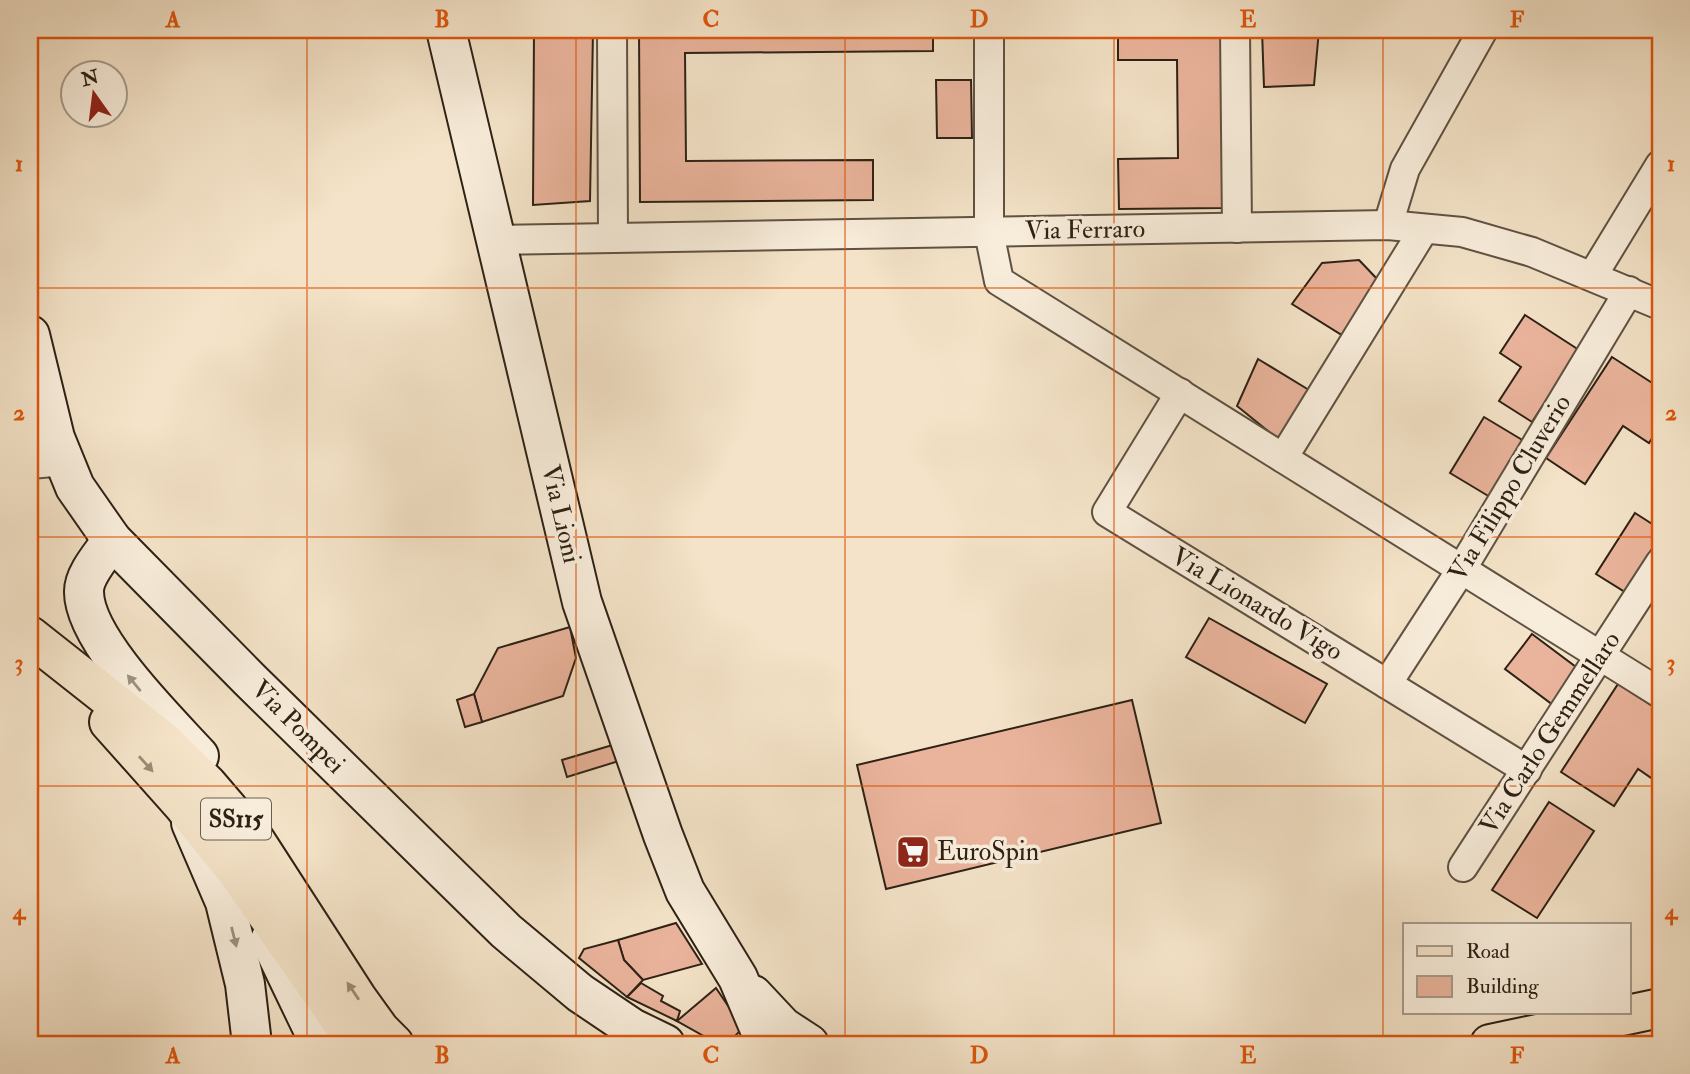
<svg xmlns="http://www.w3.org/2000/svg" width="1690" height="1074" viewBox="0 0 1690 1074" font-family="'IM FELL Double Pica',serif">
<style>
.building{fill:#eab49c;stroke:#2d2115;stroke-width:2}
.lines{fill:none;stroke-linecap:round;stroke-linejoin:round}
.street-casing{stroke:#5f5242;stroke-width:32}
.secondary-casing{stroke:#2d2115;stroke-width:42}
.primary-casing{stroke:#2d2115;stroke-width:42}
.street{stroke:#f8eddb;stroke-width:28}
.secondary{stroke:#f8eddb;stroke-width:38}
.primary{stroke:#f4e3c8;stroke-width:38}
.oneway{fill:#9d9182}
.oneway2{fill:#9a8c77}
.grid{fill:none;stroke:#df560c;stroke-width:2;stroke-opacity:0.55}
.labels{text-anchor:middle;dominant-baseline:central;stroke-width:7;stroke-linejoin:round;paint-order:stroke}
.shield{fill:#f8eddb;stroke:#6a5e50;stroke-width:2}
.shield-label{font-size:24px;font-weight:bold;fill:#2d2115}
.street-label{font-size:26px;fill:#2d2115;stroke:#f8eddb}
.poi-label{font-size:26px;fill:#2d2115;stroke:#f8eddb;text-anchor:start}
.neatline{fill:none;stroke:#df560c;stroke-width:2.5}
.grid-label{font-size:23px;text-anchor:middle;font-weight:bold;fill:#df560c}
</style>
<rect width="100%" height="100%" fill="#f4e3c8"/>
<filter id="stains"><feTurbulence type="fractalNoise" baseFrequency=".00286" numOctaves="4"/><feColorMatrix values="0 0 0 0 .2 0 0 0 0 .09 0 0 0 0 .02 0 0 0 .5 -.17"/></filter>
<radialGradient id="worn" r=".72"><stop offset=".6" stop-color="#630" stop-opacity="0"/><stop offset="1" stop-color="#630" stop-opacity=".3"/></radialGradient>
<!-- building -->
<g class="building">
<polygon points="534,30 593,30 590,201 533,205"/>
<polygon points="639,30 933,30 933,51 685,53 686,161 873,160 873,200 640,202"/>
<polygon points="1118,30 1222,30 1223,208 1119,209 1118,159 1178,158 1177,60 1118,60"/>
<polygon points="1262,30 1319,30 1314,85 1264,87"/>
<polygon points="936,80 971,80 972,138 937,138"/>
<polygon points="1359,260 1379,281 1345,337 1292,304 1322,263"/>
<polygon points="1525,315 1579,350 1532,422 1499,401 1521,367 1500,353"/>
<polygon points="1612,357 1660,388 1660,426 1649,443 1623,426 1585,484 1546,458"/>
<polygon points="1258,359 1309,390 1278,439 1237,406"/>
<polygon points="1484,417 1524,441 1490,497 1450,473"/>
<polygon points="1635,513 1660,529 1660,536 1625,592 1596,574"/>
<polygon points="1209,618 1327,684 1305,723 1186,657"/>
<polygon points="570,627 576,658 563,696 482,722 474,694 498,648"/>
<polygon points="1532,634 1580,670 1553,705 1505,669"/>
<polygon points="1618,684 1660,711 1660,784 1638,769 1614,806 1561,772"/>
<polygon points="474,694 482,722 465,727 457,700"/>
<polygon points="1132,700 1161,823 886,889 857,765"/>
<polygon points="616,744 622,760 567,777 562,760"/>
<polygon points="1549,802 1594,831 1537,918 1492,890"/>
<polygon points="676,923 702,964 643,980 624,960 618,940"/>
<polygon points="618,940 624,960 643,980 627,997 579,958 584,949"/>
<polygon points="641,983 663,996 661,1001 680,1011 677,1021 627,997"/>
<polygon points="716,988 743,1028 727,1044 718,1044 677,1021"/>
</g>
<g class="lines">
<defs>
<g id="street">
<polyline points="612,30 613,238"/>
<polyline points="989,30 989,232 999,281 1660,693"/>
<polyline points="1235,30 1237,228"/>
<polyline points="1388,225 1405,169 1483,30"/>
<polyline points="496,240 1388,225 1462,232 1532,252 1660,305"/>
<polyline points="1593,275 1660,165"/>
<polyline points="1180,393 1107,512 1527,770"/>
<polyline points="1283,458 1424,229"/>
<polyline points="30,464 65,461"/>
<polyline points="1387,684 1461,570 1629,291"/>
<polyline points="1463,867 1660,563"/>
</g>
<g id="secondary">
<polyline points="446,30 582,602 663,835 685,891 738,978 766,1044"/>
<polyline points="30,335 55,438 75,487 112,540 249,679 506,931 580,993 632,1028 665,1044"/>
<path d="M112,540C103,554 84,574 84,591C83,639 167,721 199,756"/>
<polyline points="191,823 225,902 245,984 252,1044"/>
<polyline points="270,940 320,1044"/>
<polyline points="753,995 783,1027 809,1044"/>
</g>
<g id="primary">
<polyline points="30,636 163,741 207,784 255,840 357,998 380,1030 394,1044"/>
<polyline points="109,722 183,805 237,872 344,1025"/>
<polyline points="1490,1044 1660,1008"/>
</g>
</defs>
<!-- street casing -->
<use href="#street" class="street-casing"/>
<!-- secondary casing -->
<use href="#secondary" class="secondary-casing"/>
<!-- primary casing -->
<use href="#primary" class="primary-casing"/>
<!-- street -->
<use href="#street" class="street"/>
<!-- secondary -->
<use href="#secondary" class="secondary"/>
<!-- primary -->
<use href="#primary" class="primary"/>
</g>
<!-- one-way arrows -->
<defs><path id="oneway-solid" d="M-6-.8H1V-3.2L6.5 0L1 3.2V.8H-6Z" transform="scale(1.75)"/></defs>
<g class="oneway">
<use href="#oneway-solid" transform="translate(134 683) rotate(-129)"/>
<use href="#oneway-solid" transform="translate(234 937) rotate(76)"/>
</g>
<g class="oneway2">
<use href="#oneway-solid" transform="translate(146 764) rotate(48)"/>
<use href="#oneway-solid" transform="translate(353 991) rotate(-124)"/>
</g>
<!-- grid -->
<path class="grid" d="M307,30V1044M576,30V1044M845,30V1044M1114,30V1044M1383,30V1044M30,288H1660M30,537H1660M30,786H1660"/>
<!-- icons -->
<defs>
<symbol id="supermarket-square" viewBox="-11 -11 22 22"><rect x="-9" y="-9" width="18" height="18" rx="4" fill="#8f2418" stroke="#f8eddb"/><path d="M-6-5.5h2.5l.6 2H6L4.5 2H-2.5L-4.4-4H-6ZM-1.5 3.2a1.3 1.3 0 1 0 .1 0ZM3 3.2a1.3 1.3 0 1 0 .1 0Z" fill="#fff"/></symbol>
</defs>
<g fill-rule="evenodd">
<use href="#supermarket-square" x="894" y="833" width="38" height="38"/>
</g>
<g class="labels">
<!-- shield labels -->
<rect class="shield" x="201" y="798.5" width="70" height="41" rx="5"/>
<g class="shield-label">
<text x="236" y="819">SS115</text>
</g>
<!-- street labels -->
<g class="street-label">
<text transform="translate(1085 230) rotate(-1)">Via Ferraro</text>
<text transform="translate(1510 488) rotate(-59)">Via Filippo Cluverio</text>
<text transform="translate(561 514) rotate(77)">Via Lioni</text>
<text transform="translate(1257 604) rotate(31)">Via Lionardo Vigo</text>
<text transform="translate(298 727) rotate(45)">Via Pompei</text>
<text transform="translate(1550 733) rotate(-57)">Via Carlo Gemmellaro</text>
</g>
<!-- poi labels -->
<g class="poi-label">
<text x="937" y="852">EuroSpin</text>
</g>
</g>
<!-- margin -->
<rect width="1690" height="1074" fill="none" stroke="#f4e3c8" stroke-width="77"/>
<!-- legend -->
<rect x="1403" y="923" width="228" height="91" fill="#f8eddb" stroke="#a79b8c" stroke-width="2"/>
<rect x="1417" y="946" width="35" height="10" fill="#f4e3c8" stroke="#a79b8c" stroke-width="2"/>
<text x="1466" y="958" font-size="21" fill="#2d2115">Road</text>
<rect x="1417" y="976" width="35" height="21" fill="#eab49c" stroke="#a79b8c" stroke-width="2"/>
<text x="1466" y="993" font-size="21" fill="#2d2115">Building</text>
<!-- north arrow -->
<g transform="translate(94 94) rotate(346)"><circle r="33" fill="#f8eddb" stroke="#a79b8c" stroke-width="2"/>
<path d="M0-5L12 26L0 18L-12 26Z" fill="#8f2418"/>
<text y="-10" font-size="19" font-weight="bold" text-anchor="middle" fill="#2d2115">N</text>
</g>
<rect x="38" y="38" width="1614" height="998" class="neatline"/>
<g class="grid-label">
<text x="173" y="27">A</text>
<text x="442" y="27">B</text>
<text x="711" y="27">C</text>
<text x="979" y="27">D</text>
<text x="1248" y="27">E</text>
<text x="1517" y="27">F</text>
<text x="19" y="171">1</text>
<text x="1671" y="171">1</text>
<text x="19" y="420">2</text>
<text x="1671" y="420">2</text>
<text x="19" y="670">3</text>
<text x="1671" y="670">3</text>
<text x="19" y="919">4</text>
<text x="1671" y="919">4</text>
<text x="173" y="1063">A</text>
<text x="442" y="1063">B</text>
<text x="711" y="1063">C</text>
<text x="979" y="1063">D</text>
<text x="1248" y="1063">E</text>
<text x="1517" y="1063">F</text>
</g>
<rect width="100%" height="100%" filter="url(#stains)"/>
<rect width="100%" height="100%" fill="url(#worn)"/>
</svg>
